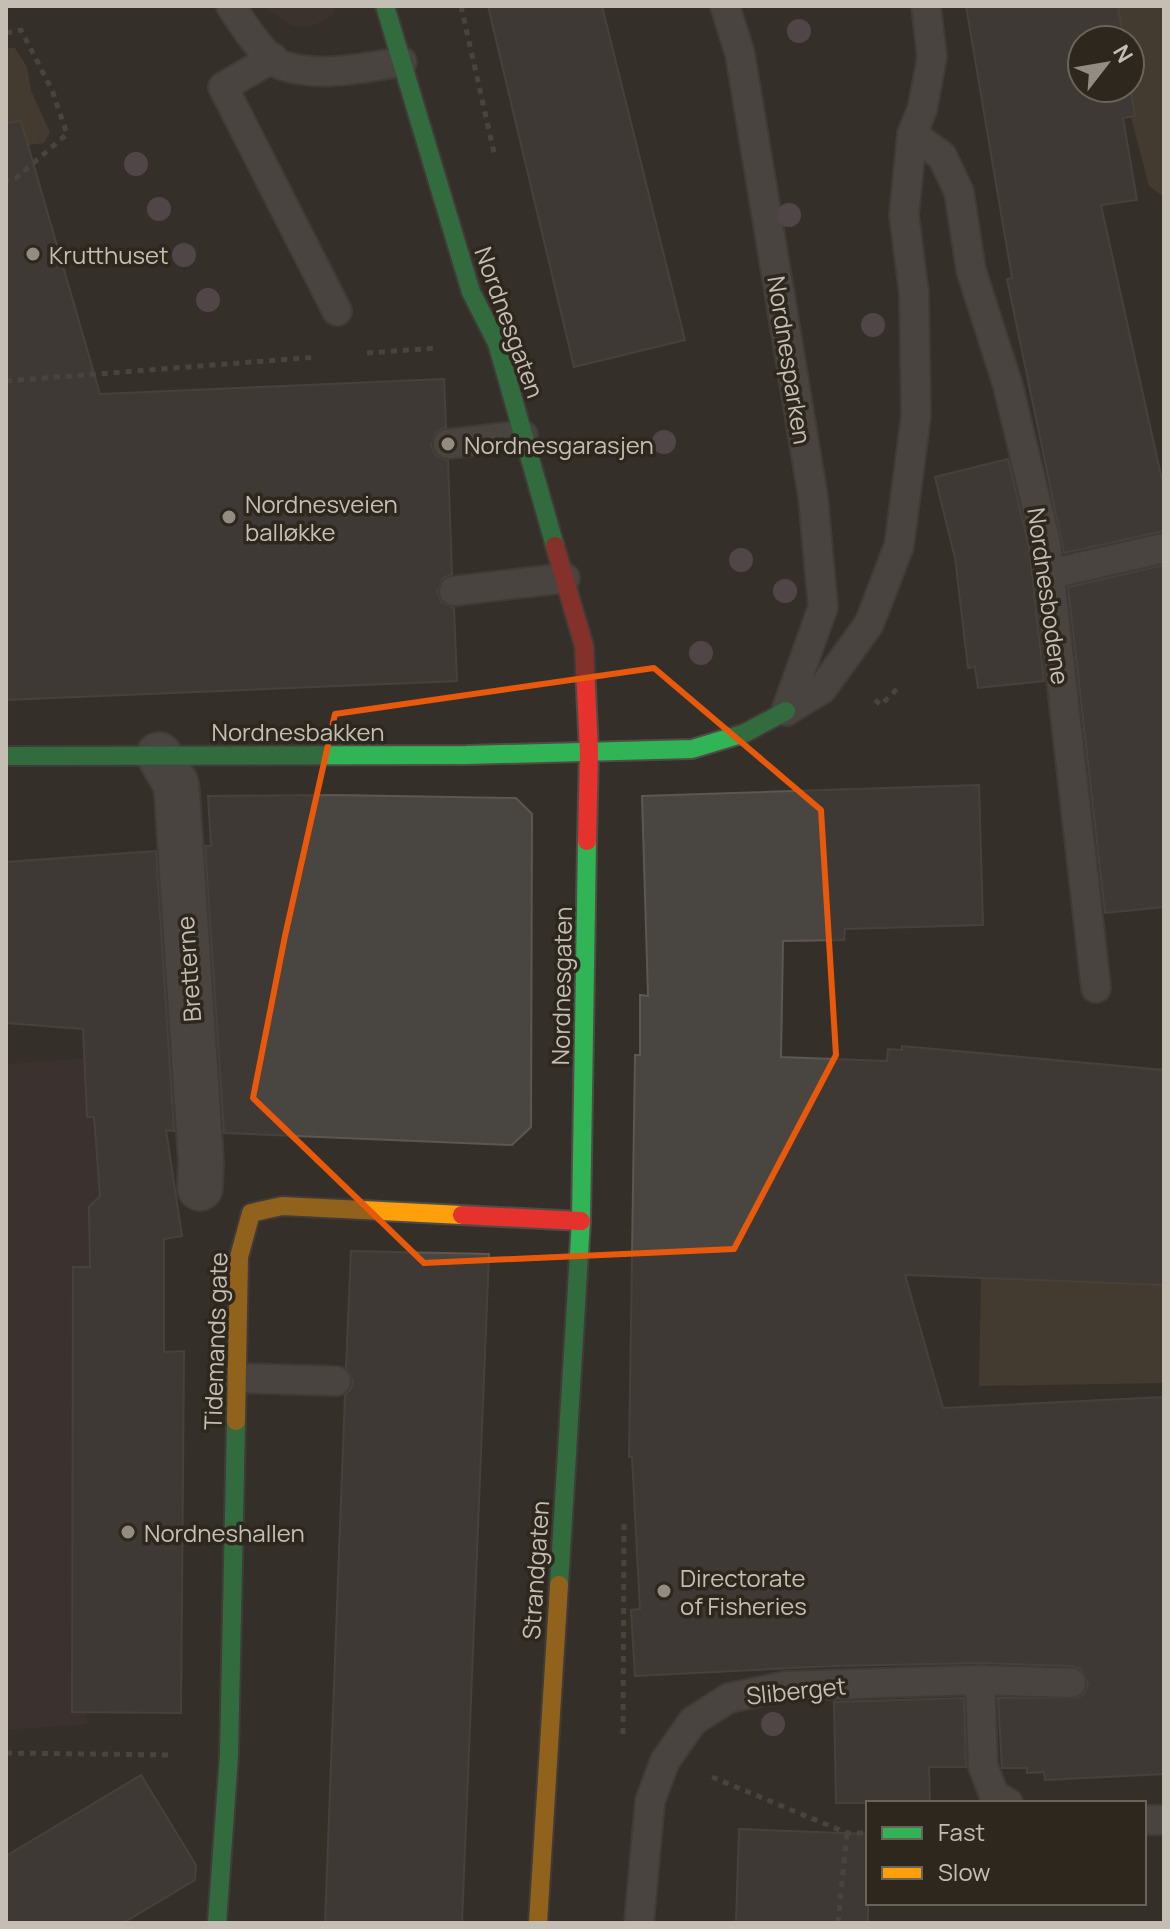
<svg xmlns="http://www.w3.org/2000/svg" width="1170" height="1929" viewBox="0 0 1170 1929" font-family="Manrope,sans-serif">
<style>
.green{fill:#443335}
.water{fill:#574938}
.building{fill:#494540;stroke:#5c5751;stroke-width:2}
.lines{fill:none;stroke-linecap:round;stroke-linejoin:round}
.lane-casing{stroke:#4f4b47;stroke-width:32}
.street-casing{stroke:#4f4b47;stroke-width:48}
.fast-casing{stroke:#4f4b47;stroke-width:22}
.slow-casing{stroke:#4f4b47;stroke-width:22}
.jam-casing{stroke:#4f4b47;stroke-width:22}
.path{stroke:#615d59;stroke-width:5;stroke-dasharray:6 6;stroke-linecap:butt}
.lane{stroke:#625e59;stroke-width:28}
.street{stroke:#625e59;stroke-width:44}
.fast{stroke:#30b455;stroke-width:18}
.slow{stroke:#ff9f0a;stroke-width:18}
.jam{stroke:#e5322d;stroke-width:18}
.tree{fill:#74626c}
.marked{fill:none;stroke:#e8590c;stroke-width:6;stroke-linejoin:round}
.poi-dot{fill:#928c83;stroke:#2e271e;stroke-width:3}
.labels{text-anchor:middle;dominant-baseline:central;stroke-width:7;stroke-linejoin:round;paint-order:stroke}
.poi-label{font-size:24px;fill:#c4beb4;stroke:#2e271e;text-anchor:start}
.street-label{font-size:24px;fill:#c4beb4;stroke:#2e271e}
</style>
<rect width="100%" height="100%" fill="#342f29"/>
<!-- green -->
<g class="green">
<path d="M263,6H335L334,14C301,36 293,28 263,6Z"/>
<polygon points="113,1056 87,1724 6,1730 6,1064"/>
</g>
<!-- water -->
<g class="water">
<polygon points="1114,6 1164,6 1164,197 1149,186 1131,117 1130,40 1119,40"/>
<polygon points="6,48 15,48 27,67 31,91 50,132 44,143 14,147 6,157"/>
<polygon points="981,1278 1164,1285 1164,1383 979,1386"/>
</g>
<!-- building -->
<g class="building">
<polygon points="488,6 602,6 685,340 574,367"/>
<polygon points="966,6 1118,6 1123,40 1082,40 1082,88 1130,88 1130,84 1135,116 1123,118 1137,200 1101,205 1164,489 1164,531 1064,553 1007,279 1012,278"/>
<polygon points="21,121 100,394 444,379 446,427 437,431 431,445 435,455 448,461 452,574 443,578 437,592 441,602 454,608 457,681 6,700 6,123"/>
<polygon points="1008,459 1029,547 1044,681 978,688 975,667 968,668 955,558 935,477"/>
<polygon points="1164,565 1164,907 1105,913 1068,587"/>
<polygon points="979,785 983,925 845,929 844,940 783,941 781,1057 887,1061 888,1049 902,1050 902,1046 1164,1070 1164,1285 905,1275 943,1408 1164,1397 1164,1774 1045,1780 1044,1772 1027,1773 1027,1768 1002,1768 998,1698 1078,1698 1085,1693 1088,1683 1081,1669 1072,1666 981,1663 834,1666 635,1676 631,1610 640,1609 632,1457 629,1457 635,1055 640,1055 640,995 648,996 642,796"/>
<polygon points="336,795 516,798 532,814 531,1127 512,1145 224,1133 205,846 211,846 208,796"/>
<polygon points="156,851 174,1131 166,1130 182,1236 164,1239 164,1352 184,1351 181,1713 72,1712 73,1267 90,1267 89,1207 100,1196 94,1117 87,1117 83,1029 6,1023 6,862"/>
<polygon points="351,1251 489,1254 462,1923 325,1923 345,1395 351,1389 353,1381 346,1368"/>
<polygon points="964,1698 966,1767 929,1767 930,1803 836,1803 834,1702"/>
<polygon points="141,1775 196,1865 195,1880 123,1923 6,1923 6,1856"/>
<polygon points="739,1829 868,1834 868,1923 736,1923"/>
</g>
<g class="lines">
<defs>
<g id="lane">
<path d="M231,6C242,23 265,60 284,66C322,78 365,67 402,62"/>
<polyline points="725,6 740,54 813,497 823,607 786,711"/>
<polyline points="273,58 223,87 337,311"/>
<polyline points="912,134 942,156 959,192 971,270 1008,386 1046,544 1096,988"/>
<polyline points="448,444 523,435"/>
<polyline points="1050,574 1164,548"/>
<polyline points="454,591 565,578"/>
<polyline points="786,711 822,689 869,624 899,546 916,416 914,294 904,215 912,134 922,110 932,57 926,6"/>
<polyline points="236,1378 336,1381"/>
<polyline points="980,1680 983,1766 994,1795 1008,1803"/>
<polyline points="1144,1820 1164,1820"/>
<polyline points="639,1923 650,1801 665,1761 693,1721 729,1698 786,1686 980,1680 1071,1683"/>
</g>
<polyline id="street" points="159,755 176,784 177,794 201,1161 200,1188"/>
<g id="fast">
<polyline points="385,6 471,292 497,343 555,546"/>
<polyline points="6,756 466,755 692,749 745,733 786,711"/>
<polyline points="559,1585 581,1221 587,841"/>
<polyline points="217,1923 229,1755 236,1421"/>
</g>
<g id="slow">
<polyline points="236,1421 239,1257 251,1213 282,1206 462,1215"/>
<polyline points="538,1923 559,1585"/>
</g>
<g id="jam">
<polyline points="555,546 584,646 589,752 587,841"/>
<polyline points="462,1215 581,1221"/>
</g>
</defs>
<!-- lane casing -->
<use href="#lane" class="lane-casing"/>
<!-- street casing -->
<use href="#street" class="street-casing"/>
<!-- fast casing -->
<use href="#fast" class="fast-casing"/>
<!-- slow casing -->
<use href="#slow" class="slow-casing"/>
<!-- jam casing -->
<use href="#jam" class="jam-casing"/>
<!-- path -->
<g class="path">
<polyline points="461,6 495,157"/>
<polyline points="6,33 21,30 52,90 67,134 16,178 6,181"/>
<polyline points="367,353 437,348"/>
<polyline points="6,381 317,357"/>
<polyline points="875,700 881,705 897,689"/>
<polyline points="623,1734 624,1524"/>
<polyline points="6,1753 172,1755"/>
<polyline points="712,1777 847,1833 868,1833"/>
<polyline points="838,1923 847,1833"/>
</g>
<!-- lane -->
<use href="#lane" class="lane"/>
<!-- street -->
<use href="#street" class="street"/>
<!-- fast -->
<use href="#fast" class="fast"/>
<!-- slow -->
<use href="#slow" class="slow"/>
<!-- jam -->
<use href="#jam" class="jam"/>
</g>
<!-- trees -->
<g class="tree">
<circle cx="799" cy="31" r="12"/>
<circle cx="136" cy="164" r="12"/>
<circle cx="159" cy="209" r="12"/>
<circle cx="789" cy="215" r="12"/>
<circle cx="184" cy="255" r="12"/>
<circle cx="208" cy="300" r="12"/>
<circle cx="873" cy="325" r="12"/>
<circle cx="664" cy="442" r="12"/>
<circle cx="741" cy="560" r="12"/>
<circle cx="785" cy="591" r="12"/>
<circle cx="701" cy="653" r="12"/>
<circle cx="773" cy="1724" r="12"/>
</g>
<!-- marked area -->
<path d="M0 0H1170V1929H0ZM654,668L821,810L836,1055L734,1249L424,1263L253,1098L285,936L335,714Z" fill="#342f29" fill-opacity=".55" fill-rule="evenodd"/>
<path class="marked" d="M654,668L821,810L836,1055L734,1249L424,1263L253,1098L285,936L335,714Z"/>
<!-- markers -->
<g class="poi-dot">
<circle cx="33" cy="254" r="8"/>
<circle cx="448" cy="444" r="8"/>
<circle cx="229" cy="517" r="8"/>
<circle cx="128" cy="1532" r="8"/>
<circle cx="664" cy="1591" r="8"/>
</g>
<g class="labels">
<!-- poi labels -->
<g class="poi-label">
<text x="49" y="254">Krutthuset</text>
<text x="464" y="444">Nordnesgarasjen</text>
<text x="245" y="503">Nordnesveien<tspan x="245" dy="28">balløkke</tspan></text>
<text x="144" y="1532">Nordneshallen</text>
<text x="680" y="1577">Directorate<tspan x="680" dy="28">of Fisheries</tspan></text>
</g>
<!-- street labels -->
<g class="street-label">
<text transform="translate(510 322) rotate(70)">Nordnesgaten</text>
<text transform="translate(790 360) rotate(81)">Nordnesparken</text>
<text transform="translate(1049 596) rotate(82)">Nordnesbodene</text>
<text x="298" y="731">Nordnesbakken</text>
<text transform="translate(188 969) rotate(-94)">Bretterne</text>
<text transform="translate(561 986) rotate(-89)">Nordnesgaten</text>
<text transform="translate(215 1341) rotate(-88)">Tidemands gate</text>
<text transform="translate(535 1570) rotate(-86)">Strandgaten</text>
<text transform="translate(796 1690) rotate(-6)">Sliberget</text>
</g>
</g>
<!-- border -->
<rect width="1170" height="1929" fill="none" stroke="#c4beb4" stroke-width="16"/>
<!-- legend -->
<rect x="866" y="1801" width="280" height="104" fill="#2e271e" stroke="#6a635a" stroke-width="2"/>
<rect x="882" y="1827" width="40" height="12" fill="#30b455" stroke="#6a635a" stroke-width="2"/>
<text x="938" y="1841" font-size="24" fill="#c4beb4">Fast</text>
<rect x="882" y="1867" width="40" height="12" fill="#ff9f0a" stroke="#6a635a" stroke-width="2"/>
<text x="938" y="1881" font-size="24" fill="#c4beb4">Slow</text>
<!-- north arrow -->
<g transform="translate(1106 64) rotate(59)"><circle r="38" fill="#2e271e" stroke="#6a635a" stroke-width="2"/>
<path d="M0-6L14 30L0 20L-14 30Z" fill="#928c83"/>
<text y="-12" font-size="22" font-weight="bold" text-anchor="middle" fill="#c4beb4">N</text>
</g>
</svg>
